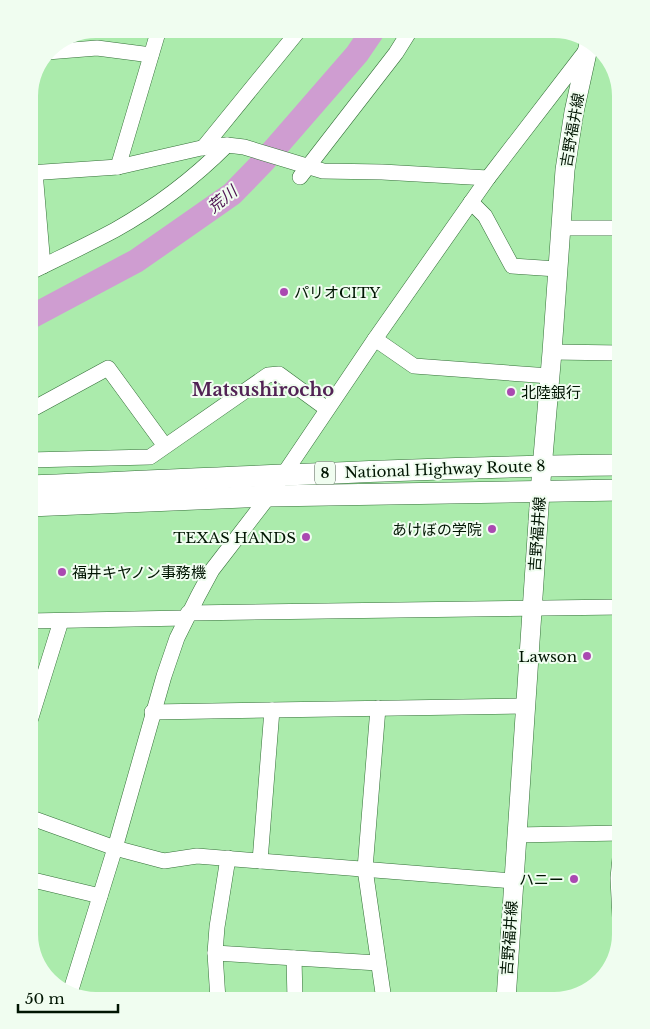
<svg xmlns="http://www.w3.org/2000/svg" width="650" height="1029" viewBox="0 0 650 1029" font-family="'Libre Baskerville','Noto Sans JP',serif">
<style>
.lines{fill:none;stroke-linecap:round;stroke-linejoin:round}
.river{stroke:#cf9dd1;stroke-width:24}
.minor-casing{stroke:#347038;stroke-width:16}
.major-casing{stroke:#347038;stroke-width:20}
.highway-casing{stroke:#347038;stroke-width:22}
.minor{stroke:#fff;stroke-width:15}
.major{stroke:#fff;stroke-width:19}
.highway{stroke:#fff;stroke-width:21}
.poi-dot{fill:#aa49b1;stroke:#f0fdf0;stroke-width:2}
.labels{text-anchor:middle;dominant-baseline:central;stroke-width:4;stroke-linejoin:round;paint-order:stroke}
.shield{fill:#f0fdf0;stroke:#485b49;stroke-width:1}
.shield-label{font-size:14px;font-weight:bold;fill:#001502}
.street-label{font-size:15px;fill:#001502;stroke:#f0fdf0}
.poi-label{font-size:15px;fill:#001502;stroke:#f0fdf0;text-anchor:end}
.water-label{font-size:16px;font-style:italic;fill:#4c0f50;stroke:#f0fdf0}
.quarter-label{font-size:18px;font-weight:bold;fill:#522355;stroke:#f0fdf0}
</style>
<rect width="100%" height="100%" fill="#abebac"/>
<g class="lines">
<!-- river -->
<polyline class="river" points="29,318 136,261 232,194 264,161 357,54 374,29"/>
<defs>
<g id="minor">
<polyline points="47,52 97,48 151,55"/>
<polyline points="203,148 300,29"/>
<polyline points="118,167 159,29"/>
<polyline points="35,172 43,266"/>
<polyline points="29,173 118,167 210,146 227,145 244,147 323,171 382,172 488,178"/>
<polyline points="300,177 396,53 411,29"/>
<polyline points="471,202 485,216 512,266 557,269"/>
<polyline points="560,228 621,228"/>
<path d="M29,273C57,259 87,245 115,230C156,207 194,178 227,145"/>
<polyline points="375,339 414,366 550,376"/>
<polyline points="552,352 621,353"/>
<polyline points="29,411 108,368 165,446"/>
<polyline points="29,460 150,457 268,375 279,374 327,409"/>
<polyline points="188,613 621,607"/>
<polyline points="29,621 186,618"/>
<polyline points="378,708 365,869 384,1000"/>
<polyline points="152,712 525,706"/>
<polyline points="29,724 61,621"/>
<polyline points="29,817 115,848 164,861 197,856 513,881"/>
<polyline points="516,835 621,833"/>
<polyline points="260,861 272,710"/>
<polyline points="29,879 100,896"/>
<polyline points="621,937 618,878 621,848"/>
<polyline points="215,953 378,963"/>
<polyline points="294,958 295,1000"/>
<polyline points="70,993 115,848 164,676 177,638 198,596 212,570 269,496 375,339 488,178 588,48"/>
<polyline points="218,1000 215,953 217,927 228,858"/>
</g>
<polyline id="major" points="506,1000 540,492 552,352 565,170 574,112 590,39"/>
<g id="highway">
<path d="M29,486C226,478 424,467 621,465"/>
<polyline points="29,506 269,496 621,490"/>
</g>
</defs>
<!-- minor casing -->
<use href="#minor" class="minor-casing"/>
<!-- major casing -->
<use href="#major" class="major-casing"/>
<!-- highway casing -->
<use href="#highway" class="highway-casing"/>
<!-- minor -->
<use href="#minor" class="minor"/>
<!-- major -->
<use href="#major" class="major"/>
<!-- highway -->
<use href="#highway" class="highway"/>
</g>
<!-- markers -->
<g class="poi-dot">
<circle cx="284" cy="292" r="5"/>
<circle cx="511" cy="392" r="5"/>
<circle cx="492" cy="529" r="5"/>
<circle cx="306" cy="537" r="5"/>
<circle cx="62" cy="572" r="5"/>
<circle cx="587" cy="656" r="5"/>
<circle cx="574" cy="879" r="5"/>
</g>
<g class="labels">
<!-- shield labels -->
<rect class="shield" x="315" y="461.5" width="20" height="23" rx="4"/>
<g class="shield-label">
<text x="325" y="473">8</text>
</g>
<!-- street labels -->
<g class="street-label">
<text transform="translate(572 130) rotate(-80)">吉野福井線</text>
<text transform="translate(445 469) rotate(-2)">National Highway Route 8</text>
<text transform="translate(537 534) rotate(-86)">吉野福井線</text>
<text transform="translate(509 938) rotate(-86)">吉野福井線</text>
</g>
<!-- poi labels -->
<g class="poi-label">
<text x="294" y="292" text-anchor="start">パリオCITY</text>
<text x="521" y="392" text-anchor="start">北陸銀行</text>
<text x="482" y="529">あけぼの学院</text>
<text x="296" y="537">TEXAS HANDS</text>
<text x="72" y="572" text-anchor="start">福井キヤノン事務機</text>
<text x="577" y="656">Lawson</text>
<text x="564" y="879">ハニー</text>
</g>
<!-- water labels -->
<g class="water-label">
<text transform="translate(222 199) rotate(-39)">荒川</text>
</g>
<!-- quarter labels -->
<g class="quarter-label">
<text x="263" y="390">Matsushirocho</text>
</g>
</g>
<!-- crop -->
<path d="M0 0H650V1029H0ZM96 38H554A58 58 0 0 1 612 96V934A58 58 0 0 1 554 992H96A58 58 0 0 1 38 934V96A58 58 0 0 1 96 38Z" fill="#f0fdf0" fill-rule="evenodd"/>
<!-- scale -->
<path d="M18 1004v8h100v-8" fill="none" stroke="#001502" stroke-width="2.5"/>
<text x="25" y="1004" font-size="15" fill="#001502" stroke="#f0fdf0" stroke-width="4" paint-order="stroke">50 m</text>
</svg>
